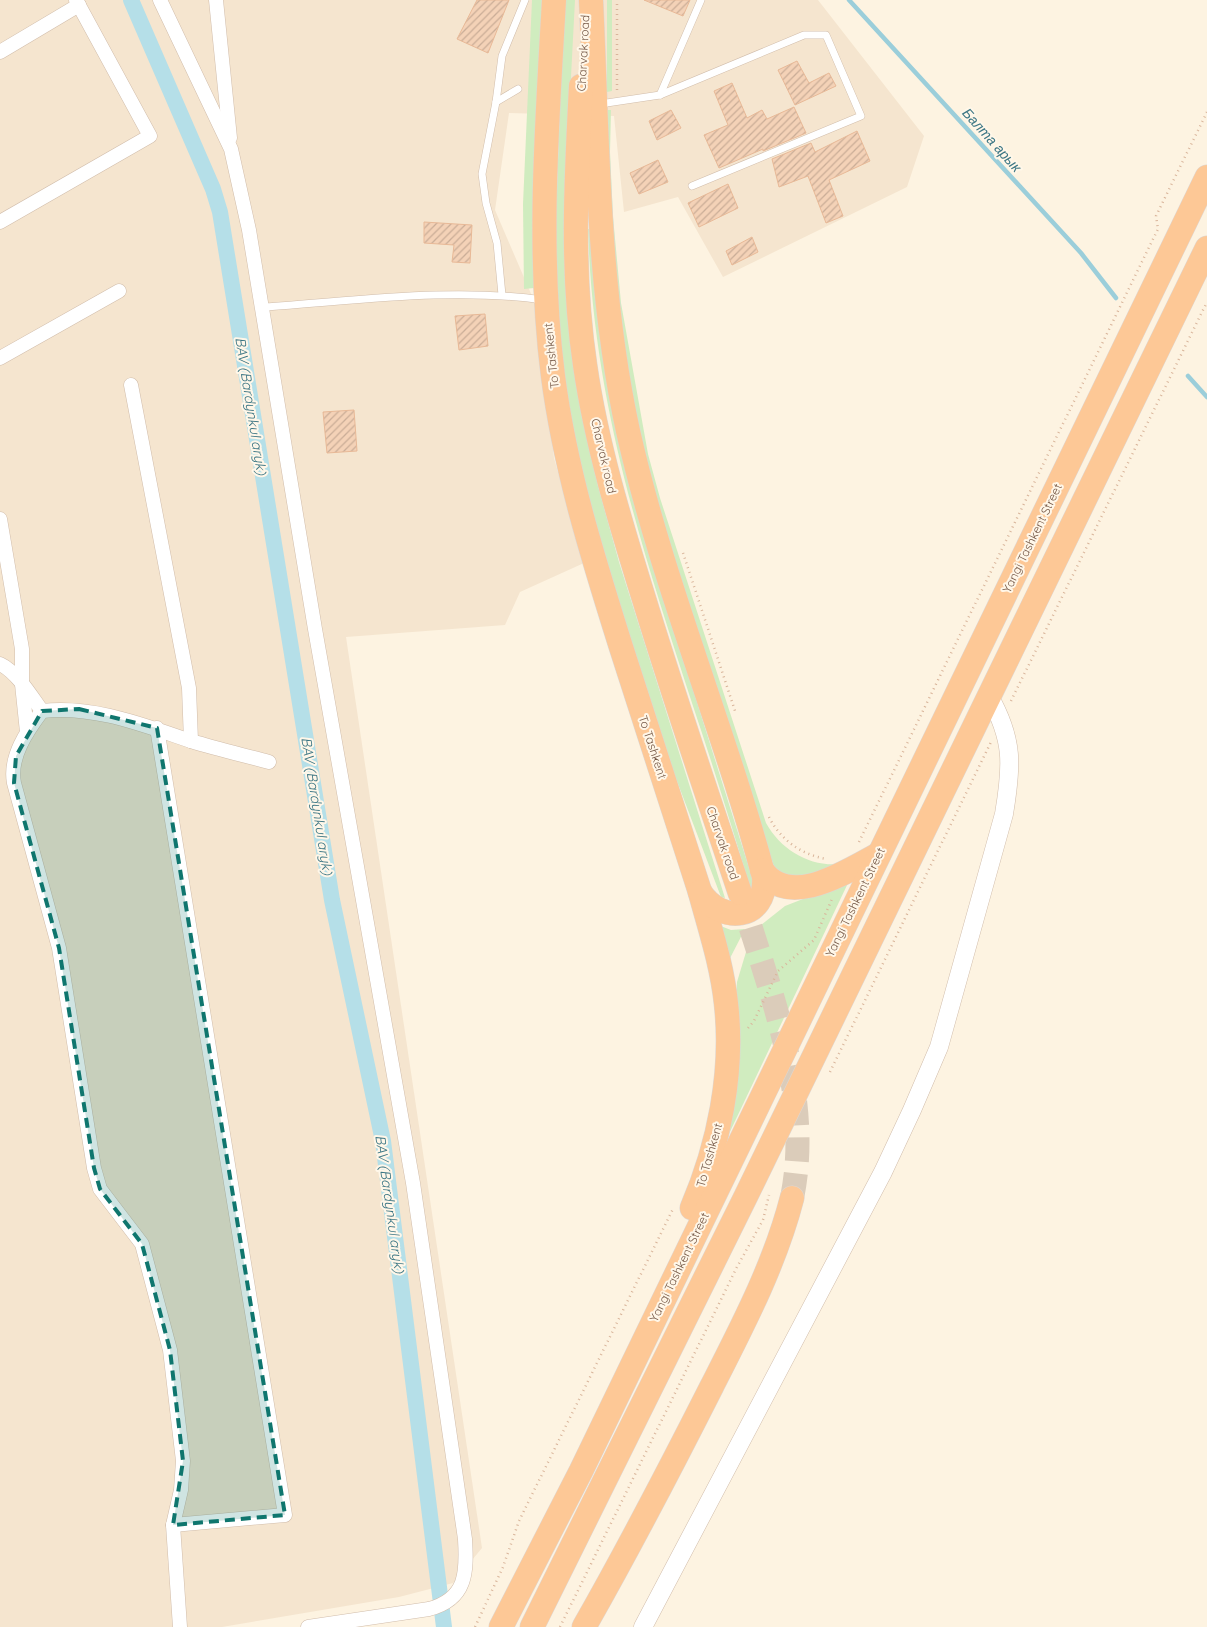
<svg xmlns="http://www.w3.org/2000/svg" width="1207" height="1627" viewBox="0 0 1207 1627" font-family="Quicksand,sans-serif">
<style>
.residential{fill:#f5e5cf}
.grass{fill:#d0ecbf}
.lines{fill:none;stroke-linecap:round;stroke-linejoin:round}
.stream{stroke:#9bceda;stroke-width:4.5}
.canal{stroke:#b5dfe8;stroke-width:16}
.building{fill:url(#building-hatch);stroke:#e8b997}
.trunk-tunnel{stroke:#dbccba;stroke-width:24;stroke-dasharray:24 12;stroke-linecap:butt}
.service-casing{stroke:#d1bdab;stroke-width:8}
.minor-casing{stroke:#d1bdab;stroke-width:15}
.tertiary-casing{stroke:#d1bdab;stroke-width:19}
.trunk-casing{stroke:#ded7d3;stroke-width:25}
.path{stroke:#d9b59b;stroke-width:2.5;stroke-dasharray:1 4;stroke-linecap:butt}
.service{stroke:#fff;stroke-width:7}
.minor{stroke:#fff;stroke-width:14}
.tertiary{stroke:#fff;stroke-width:18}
.trunk{stroke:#fdc896;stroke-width:24}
.marked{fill:#0f766e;fill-opacity:0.2;stroke:#0f766e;stroke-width:4;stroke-dasharray:10 6;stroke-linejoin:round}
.labels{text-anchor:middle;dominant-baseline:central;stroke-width:4;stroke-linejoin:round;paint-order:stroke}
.street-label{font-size:12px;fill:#765947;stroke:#fff7e9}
.water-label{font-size:14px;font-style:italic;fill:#3c7684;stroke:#fff7e9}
</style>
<defs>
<pattern id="building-hatch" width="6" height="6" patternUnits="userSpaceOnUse" patternTransform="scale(1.25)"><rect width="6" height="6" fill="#f4d2b7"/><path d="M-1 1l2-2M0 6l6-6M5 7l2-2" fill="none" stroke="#caad97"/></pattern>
</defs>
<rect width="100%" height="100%" fill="#fdf3e1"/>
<!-- residential -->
<polygon class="residential" points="0,0 818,0 924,136 907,187 723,277 678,197 624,212 614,116 509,113 495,210 538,310 554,458 584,563 520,592 505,625 346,637 482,1548 453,1583 399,1597 222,1627 0,1627"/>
<!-- grass -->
<g class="grass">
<polygon points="532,0 543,0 534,288 524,289 523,204"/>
<polygon points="564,0 575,0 570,96 584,423 598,486 619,562 725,898 721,897 664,747 605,563 580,469 562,369 554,267"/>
<polygon points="607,0 612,0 612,91 607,92"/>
<path d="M607,110H611L610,152L613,217L621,303L648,454L660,498L766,823C781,850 810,867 840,864L801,879L777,876L668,542L643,454L620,325L606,152Z"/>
<path d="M588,229H591L641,524L755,887L751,890C732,828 713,765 692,703C640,543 593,400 588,229Z"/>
<polygon points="849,881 727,1138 737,982 746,952 761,925 785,906"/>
<polygon points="718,925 731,930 745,929 727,964"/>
</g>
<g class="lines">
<!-- stream -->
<g class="stream">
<polyline points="849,0 1081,253 1116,298"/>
<polyline points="1188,376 1207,397"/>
<polyline points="442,1627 444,1625"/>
</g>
<!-- canal -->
<polyline class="canal" points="131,0 213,189 220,212 332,900 383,1141 444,1627"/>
</g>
<!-- building -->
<g class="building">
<polygon points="477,0 509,0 488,53 457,39"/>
<polygon points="644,0 690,0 683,16"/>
<polygon points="797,61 809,83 829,73 836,86 795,105 778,70"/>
<polygon points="732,83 747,118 762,110 767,119 794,107 806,133 763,151 763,149 719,168 704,135 728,125 714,91"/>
<polygon points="671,110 681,128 657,140 649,121"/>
<polygon points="857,131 870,161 829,180 843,216 826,223 808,176 779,187 772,159 811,143 815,152"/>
<polygon points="658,160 668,182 639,194 630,173"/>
<polygon points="728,184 738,208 699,227 688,203"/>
<polygon points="424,222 472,225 470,263 452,262 454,245 424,243"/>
<polygon points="752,237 758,252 732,265 726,251"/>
<polygon points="485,314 488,346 459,350 455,316"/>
<polygon points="354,410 357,451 327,453 323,412"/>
</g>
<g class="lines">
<!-- trunk-tunnel -->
<path class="trunk-tunnel" d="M740,893C769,990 813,1095 792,1198"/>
<defs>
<g id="service">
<polyline points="660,95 701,0"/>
<polyline points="496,102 518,89"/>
<polyline points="600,104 660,95 804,35 826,35 861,116 692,186"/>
<polyline points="502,295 497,243 486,203 482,174 496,102 502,56 525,0"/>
<path d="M264,307C355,301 451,287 543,300"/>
</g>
<g id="minor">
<path d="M160,0L231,149L249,230L315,629L413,1183L465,1539C467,1572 467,1599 429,1609L308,1627"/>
<polyline points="216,0 230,138"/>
<polyline points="0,52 79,5"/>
<polyline points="0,222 150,136 76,0"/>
<polyline points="0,358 119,291"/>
<polyline points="131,385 189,688 191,741"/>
<polyline points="0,519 22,649 22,684 27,732"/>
<path d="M0,664C17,672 31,696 42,711"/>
<polyline points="157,728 285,1515 173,1525"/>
<path d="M180,1627L173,1525L181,1490L183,1461L170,1350L142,1244L100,1189L94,1168L59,948L14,783C9,757 27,731 42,711C93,705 143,725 191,741C217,749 243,755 269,762"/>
</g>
<path id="tertiary" d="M643,1627L883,1172L912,1110L939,1047L1004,814C1012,766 1014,740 989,696"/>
<g id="trunk">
<path d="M554,0C547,125 537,251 553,376C565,469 593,558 621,647C647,729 674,810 700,892C710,929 722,965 726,1003C734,1072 719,1145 692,1208"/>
<path d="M591,0C598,145 597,289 628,431C662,583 724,727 764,877C767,920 721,925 700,892"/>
<path d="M581,86C576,180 571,272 585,365C597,449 623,531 648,612C677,706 709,800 740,893"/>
<path d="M762,870C789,910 847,871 879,854"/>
<polyline points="501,1627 581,1471 1207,177"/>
<polyline points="532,1627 746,1196 1207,248"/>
<path d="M584,1627C629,1548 671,1467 712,1386C743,1325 775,1264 792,1198"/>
</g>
</defs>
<!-- service casing -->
<use href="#service" class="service-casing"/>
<!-- minor casing -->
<use href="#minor" class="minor-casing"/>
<!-- tertiary casing -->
<use href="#tertiary" class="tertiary-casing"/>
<!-- trunk casing -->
<use href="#trunk" class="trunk-casing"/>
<!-- path -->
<g class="path">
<polyline points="617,90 617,0"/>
<polyline points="683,553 736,714"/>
<polyline points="1011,701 1207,302"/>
<path d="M769,817C780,839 801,855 827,859"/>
<polyline points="859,842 1158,229 1156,216 1207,112"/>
<polyline points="748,1028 754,1021 778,971 814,940 832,899"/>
<polyline points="830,1072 991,742"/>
<polyline points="475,1627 503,1567 519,1521 673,1209"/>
<polyline points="560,1627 737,1267 763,1220 769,1195"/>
</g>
<!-- service -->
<use href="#service" class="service"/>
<!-- minor -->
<use href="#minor" class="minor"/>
<!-- tertiary -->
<use href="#tertiary" class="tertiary"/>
<!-- trunk -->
<use href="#trunk" class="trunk"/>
</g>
<!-- marked area -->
<path class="marked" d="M79,709L157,728L285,1515L173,1525L183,1461L170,1350L142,1244L100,1189L94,1168L59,948L14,783L16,756L42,711Z"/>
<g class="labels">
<!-- street labels -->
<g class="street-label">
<text transform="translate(583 53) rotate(-87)">Charvak road</text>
<text transform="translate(551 356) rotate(-96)">To Tashkent</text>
<text transform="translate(604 456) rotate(77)">Charvak road</text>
<text transform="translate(1032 538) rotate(-64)">Yangi Tashkent Street</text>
<text transform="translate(653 747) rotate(72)">To Tashkent</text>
<text transform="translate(723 843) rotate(71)">Charvak road</text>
<text transform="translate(855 902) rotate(-64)">Yangi Tashkent Street</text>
<text transform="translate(709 1155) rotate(-74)">To Tashkent</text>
<text transform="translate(679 1267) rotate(-64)">Yangi Tashkent Street</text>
</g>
<!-- water labels -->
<g class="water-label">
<text transform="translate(992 140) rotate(48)">Балта арык</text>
<text transform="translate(251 406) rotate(81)">BAV (Bardynkul aryk)</text>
<text transform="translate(317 806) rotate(81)">BAV (Bardynkul aryk)</text>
<text transform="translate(390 1204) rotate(82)">BAV (Bardynkul aryk)</text>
</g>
</g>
</svg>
